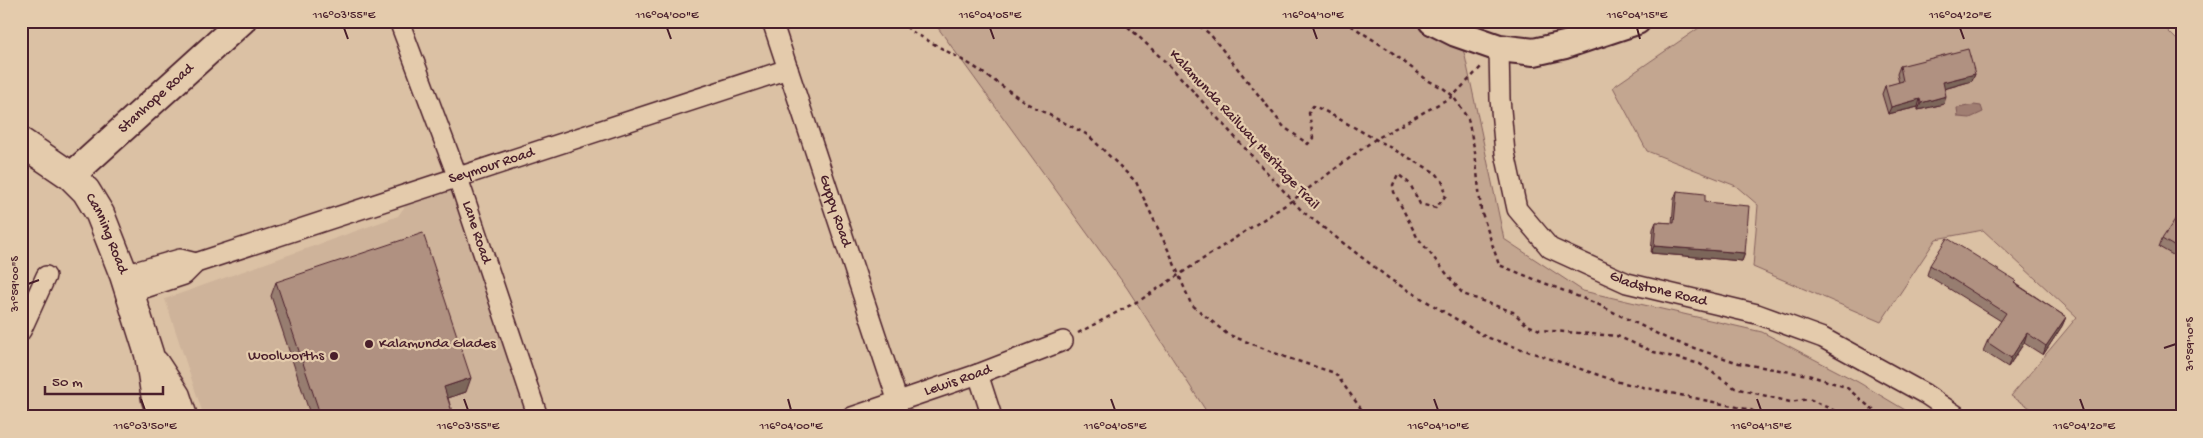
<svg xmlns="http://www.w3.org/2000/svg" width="2203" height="438" viewBox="0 0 2203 438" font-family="'Gochi Hand',sans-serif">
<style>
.built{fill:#ceb39a}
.green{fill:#c3a690;stroke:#86625e}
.water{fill:#a07e72;stroke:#7e5856}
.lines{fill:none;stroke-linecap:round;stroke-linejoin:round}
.street-casing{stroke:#4a1f2b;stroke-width:22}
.secondary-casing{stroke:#4a1f2b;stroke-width:30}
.primary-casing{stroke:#4a1f2b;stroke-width:31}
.path{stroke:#4a1f2b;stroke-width:2.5;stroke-dasharray:4 4;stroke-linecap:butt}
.street{stroke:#e4cbac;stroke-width:19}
.secondary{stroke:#e4cbac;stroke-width:26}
.primary{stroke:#e4cbac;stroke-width:28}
.wall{fill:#977d6f;stroke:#4a1f2b}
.shaded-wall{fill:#7b665a;stroke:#4a1f2b}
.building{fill:#b09181;stroke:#4a1f2b}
.ticks{fill:none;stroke:#4a1f2b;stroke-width:2}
.poi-dot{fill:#4a1f2b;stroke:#e4cbac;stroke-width:2}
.labels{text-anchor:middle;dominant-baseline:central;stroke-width:4.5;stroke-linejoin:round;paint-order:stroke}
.street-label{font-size:15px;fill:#4a1f2b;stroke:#e4cbac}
.poi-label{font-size:15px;fill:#4a1f2b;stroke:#e4cbac;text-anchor:start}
.neatline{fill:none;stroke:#4a1f2b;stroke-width:2}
.ticks-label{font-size:12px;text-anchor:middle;fill:#4a1f2b}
</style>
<rect width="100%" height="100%" fill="#dbc1a4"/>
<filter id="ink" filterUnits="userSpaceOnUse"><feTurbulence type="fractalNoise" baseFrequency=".02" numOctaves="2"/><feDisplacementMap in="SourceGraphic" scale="10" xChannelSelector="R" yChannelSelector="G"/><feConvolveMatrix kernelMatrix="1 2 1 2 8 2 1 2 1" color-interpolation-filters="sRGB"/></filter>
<g filter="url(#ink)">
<!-- built -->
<polygon class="built" points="452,186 528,417 204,417 165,299 398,216 408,202"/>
<!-- green -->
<g class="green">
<polygon points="933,21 1454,21 1465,56 1504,239 1583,291 1762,332 1858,382 1917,417 1210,417 1127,288"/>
<polygon points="1709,21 2158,21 2182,45 2182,417 2045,417 2011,396 2077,317 1983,230 1936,239 1881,322 1753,267 1758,205 1736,186 1647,151 1613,87"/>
</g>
<!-- water -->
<polygon class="water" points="1974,105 1981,106 1983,112 1970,118 1958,117 1957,108"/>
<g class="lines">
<defs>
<g id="street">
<path id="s1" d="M399,21L458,178L538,417"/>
<path id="s2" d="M772,21L898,402"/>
<path id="s3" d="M1499,48L1500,99L1505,153L1517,209L1550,248L1627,283L1757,314L1823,338L1925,394L1959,417"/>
<polyline points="124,275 180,259 196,263"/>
<path id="s4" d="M130,293L184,275L196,263L788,69"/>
<polyline points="21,331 46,276"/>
<polyline points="978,374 992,417"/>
<path id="s5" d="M852,417L978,374L1063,341"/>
</g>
<g id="secondary">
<polyline points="1432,21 1456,33 1499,48 1534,52 1565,45 1637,21"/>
<path id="s6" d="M71,176L242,21"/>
</g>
<g id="primary">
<path id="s7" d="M21,142L71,176L86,191L100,214L124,275L149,354L156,399L162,417"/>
<polyline points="155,364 176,396 183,417"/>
</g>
</defs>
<!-- street casing -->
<use href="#street" class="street-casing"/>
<!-- secondary casing -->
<use href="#secondary" class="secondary-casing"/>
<!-- primary casing -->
<use href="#primary" class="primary-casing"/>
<!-- path -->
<g class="path">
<polyline points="900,21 911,31 973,66 1028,104 1088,135 1136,182 1171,256 1191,304 1227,334 1285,357 1335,373 1367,417"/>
<polyline points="1122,21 1172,68 1302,211 1391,280 1486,337 1619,382 1751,410 1765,417"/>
<polyline points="1193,21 1210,34 1284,127 1308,144 1313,138 1309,113 1313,106 1323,110 1436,173 1443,182 1446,195 1436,208 1420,204 1410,184 1398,174 1393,185 1394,192 1417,237 1463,294 1513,312 1527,325 1540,330 1617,336 1654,352 1700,364 1735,388 1790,402 1809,399 1848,417"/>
<polyline points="1344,21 1389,50 1427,80 1443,88 1453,96 1468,119 1475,152 1481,210 1499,265 1597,304 1670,340 1739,363 1808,375 1846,387 1873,410 1888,417"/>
<polyline points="1078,333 1142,299 1293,200 1374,140 1453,96 1483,65"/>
</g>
<!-- street -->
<use href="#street" class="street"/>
<!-- secondary -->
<use href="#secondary" class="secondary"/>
<!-- primary -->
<use href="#primary" class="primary"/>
</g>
<!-- wall -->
<g class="wall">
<polygon points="1900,66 1975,74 1972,81 1944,89 1944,104 1918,110 1918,107 1888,114 1882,94 1885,86 1899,83 1897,74"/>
<polygon points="1677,191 1705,202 1745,253 1742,261 1651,253 1653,229 1656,222 1672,223 1674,199"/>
<polygon points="2182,218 2182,270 2175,266 2178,258 2159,247 2162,239"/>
<polygon points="1930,265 2016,281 2015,283 2066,317 2062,326 2043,355 2024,343 2008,367 1983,351 1987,342 2001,321 1927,275"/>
<polygon points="276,282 466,392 448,398 452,412 451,417 311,417 271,296"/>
</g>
<!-- shaded-wall -->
<g class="shaded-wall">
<polygon points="1975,74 1972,81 1940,90 1943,82"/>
<polygon points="1946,96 1944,104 1918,110 1921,103"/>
<polygon points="1920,99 1918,107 1888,114 1891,107"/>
<polygon points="1654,246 1745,253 1742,261 1651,253"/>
<polygon points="2066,317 2062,326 2043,355 2046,346"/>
<polygon points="2027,333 2024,343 2008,367 2011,358"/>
<polygon points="471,378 466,392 439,401 444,387"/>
<polygon points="452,412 451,417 438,417"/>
</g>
<!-- building -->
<g class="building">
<polygon points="1968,49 1975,74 1943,82 1946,96 1921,103 1920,99 1891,107 1885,86 1903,81 1900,66"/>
<polygon points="1677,191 1705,194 1705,202 1749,206 1745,253 1654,246 1656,222 1674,223"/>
<polygon points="2178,215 2182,218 2182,251 2162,239"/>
<polygon points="423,233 471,378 444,387 452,412 438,417 321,417 276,282"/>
<polygon points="1947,238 2016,281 2014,283 2066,317 2046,346 2027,333 2011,358 1987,342 2006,313 1930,265"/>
<polygon points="2182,252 2182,261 2178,258"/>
</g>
</g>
<!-- ticks -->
<path class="ticks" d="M344,28L348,39M667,28L671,39M990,28L994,39M1313,28L1317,39M1637,28L1640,39M1960,28L1964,39M28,284L39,280M2164,348L2176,344M141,399L145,410M464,399L468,410M788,399L791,410M1111,399L1115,410M1434,399L1438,410M1757,399L1761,410M2080,399L2084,410"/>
<!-- markers -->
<g class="poi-dot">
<circle cx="369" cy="344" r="5"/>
<circle cx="334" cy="356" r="5"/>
</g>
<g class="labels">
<!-- street labels -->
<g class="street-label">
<text stroke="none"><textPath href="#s6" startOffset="115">Stanhope Road</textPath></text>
<text transform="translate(1244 130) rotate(47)">Kalamunda Railway Heritage Trail</text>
<text stroke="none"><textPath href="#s4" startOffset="385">Seymour Road</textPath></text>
<text stroke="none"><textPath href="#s2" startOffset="200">Guppy Road</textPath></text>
<text stroke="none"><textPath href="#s1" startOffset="225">Lane Road</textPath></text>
<text stroke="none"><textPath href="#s7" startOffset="129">Canning Road</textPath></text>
<text stroke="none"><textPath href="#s3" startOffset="330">Gladstone Road</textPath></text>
<text stroke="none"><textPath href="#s5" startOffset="112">Lewis Road</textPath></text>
</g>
<!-- poi labels -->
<g class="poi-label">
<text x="379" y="344">Kalamunda Glades</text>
<text x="324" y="356" text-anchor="end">Woolworths</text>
</g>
</g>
<!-- margin -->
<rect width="2203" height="438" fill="none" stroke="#e4cbac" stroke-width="55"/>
<!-- scale -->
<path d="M45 386v8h118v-8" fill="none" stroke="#4a1f2b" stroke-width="2.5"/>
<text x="52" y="386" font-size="15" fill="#4a1f2b" stroke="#e4cbac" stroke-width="4" paint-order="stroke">50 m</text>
<rect x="28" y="28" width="2148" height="382" class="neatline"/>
<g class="ticks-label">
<text x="344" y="18">116°03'55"E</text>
<text x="667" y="18">116°04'00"E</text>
<text x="990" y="18">116°04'05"E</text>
<text x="1313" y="18">116°04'10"E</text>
<text x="1637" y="18">116°04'15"E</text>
<text x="1960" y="18">116°04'20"E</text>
<text transform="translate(14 284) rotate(-90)" y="4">31°59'00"S</text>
<text transform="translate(2189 344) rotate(-90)" y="4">31°59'10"S</text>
<text x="145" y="429">116°03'50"E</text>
<text x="468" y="429">116°03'55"E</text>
<text x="791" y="429">116°04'00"E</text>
<text x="1115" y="429">116°04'05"E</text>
<text x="1438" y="429">116°04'10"E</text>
<text x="1761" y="429">116°04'15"E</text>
<text x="2084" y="429">116°04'20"E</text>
</g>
</svg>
